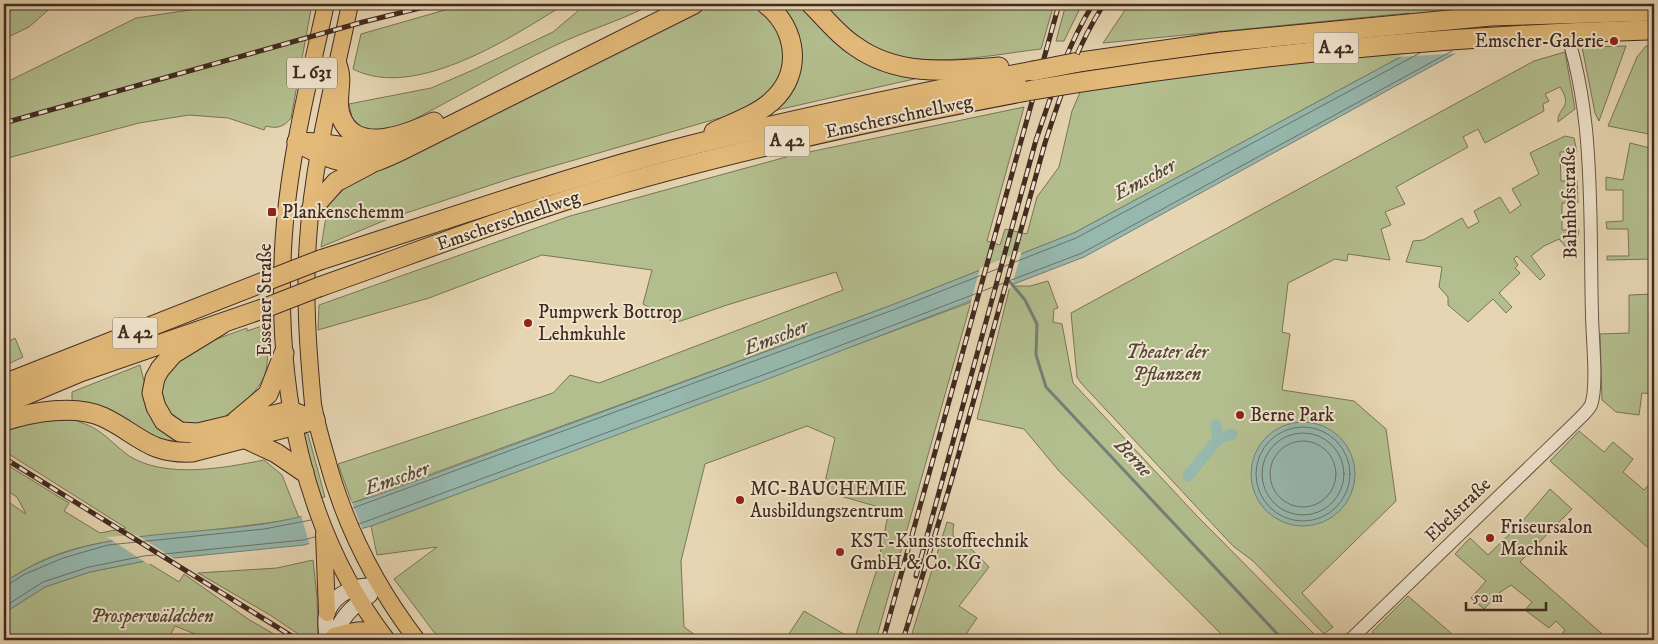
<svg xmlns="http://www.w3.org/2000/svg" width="1658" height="644" viewBox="0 0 1658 644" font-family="'IM FELL DW Pica',serif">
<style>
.green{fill:#b3be8e;stroke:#7a7458}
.water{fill:#96b8ae;stroke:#748076}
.pier{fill:#e6d5b2}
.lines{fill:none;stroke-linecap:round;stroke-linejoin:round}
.shore{stroke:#6c7268;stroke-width:1}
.stream{stroke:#748076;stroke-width:3}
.canal{stroke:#96b8ae;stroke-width:11}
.tertiary-casing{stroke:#6a5645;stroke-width:14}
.secondary-casing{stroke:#412b21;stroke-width:17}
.primary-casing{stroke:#412b21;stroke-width:18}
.motorway-casing{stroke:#412b21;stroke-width:21}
.tertiary{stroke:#efe4cd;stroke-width:12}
.secondary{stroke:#efe4cd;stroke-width:15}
.primary{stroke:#e3ba79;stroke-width:16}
.motorway{stroke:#e3ba79;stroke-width:19}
.rail-casing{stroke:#412b21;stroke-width:5}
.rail{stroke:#efe4cd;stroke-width:3;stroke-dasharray:9;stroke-linecap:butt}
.motorway-bridge-casing{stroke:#412b21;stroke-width:21;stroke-linecap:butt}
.motorway-bridge{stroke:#e3ba79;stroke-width:19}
.poi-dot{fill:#8f2418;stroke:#efe4cd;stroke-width:2}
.labels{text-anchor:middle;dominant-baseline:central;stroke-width:4;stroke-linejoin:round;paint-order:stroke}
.shield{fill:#efe4cd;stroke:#756255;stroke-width:1}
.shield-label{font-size:18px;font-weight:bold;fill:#412b21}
.poi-label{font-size:19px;fill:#412b21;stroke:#efe4cd;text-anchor:start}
.street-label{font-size:19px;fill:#412b21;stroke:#efe4cd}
.park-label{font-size:19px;font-style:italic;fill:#584837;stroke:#efe4cd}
.water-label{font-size:20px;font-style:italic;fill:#52473d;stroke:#efe4cd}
</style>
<rect width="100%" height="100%" fill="#e6d5b2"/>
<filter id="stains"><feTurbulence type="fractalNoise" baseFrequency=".004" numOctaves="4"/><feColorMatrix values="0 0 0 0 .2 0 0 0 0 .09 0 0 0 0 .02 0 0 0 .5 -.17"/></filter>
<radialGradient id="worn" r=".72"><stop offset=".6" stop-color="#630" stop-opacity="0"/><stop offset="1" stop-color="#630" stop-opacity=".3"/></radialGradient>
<!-- green -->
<g class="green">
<polygon points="4,4 55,4 29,27 4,39"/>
<path d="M230,4H312L291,118C284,127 277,129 266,126L264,130L228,118L189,115L139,123L4,159V75L7,82L136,18Z"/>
<path d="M466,4H565C512,37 415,101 353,69L361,34Z"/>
<path d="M586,4H652C621,21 587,30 554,46C505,69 458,97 409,122L388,130L369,133L353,122L349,104L431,88L473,70L553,32Z"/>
<polygon points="702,4 760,4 785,32 783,74 762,99 723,117 512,178 388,219 321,247 328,205 344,189 341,185 360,180"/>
<polygon points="779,4 803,4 923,77 768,112 776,102 791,20"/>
<path d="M822,4H1054L1041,49C988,55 909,74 861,41C846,31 834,16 822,4Z"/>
<polygon points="1066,4 1082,4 1064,41 1056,41"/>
<polygon points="1129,4 1499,4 1074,233 892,305 352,503 338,464 553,393 570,375 599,383 843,290 836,272 727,305 675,323 643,304 652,270 542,255 429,298 318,330 319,305 570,216 790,156 1024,107 987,241 1000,245 1005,229 1027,234 1037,197 1059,167 1072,111 1081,90 1321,57 1409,13 1103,43"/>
<polygon points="1626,46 1599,121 1595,113 1582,47"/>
<polygon points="1646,46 1654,46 1654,135 1608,126 1637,57"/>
<path d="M1565,52L1575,109L1558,122C1557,107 1574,108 1560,87L1545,94L1549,101L1543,104L1544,111L1485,143L1478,129L1463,137L1468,147L1396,187L1405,204L1385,212L1391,225L1381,229L1390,260L1348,254L1347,261L1335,259L1288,283L1282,332L1290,334L1282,390L1354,401L1386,429L1396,501L1302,593L1333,627L1324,634L1253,561L1233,546L1081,383L1077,377L1071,313L1534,61Z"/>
<polygon points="1565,136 1574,138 1577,152 1560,152 1561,181 1577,181 1578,203 1562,203 1562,230 1579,230 1577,240 1570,252 1559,239 1544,246 1531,256 1545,275 1540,280 1517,256 1514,259 1518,265 1515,268 1520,273 1499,293 1512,307 1506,313 1493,299 1468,322 1448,305 1448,297 1439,287 1442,267 1406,262 1413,241 1423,240 1462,218 1468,228 1479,222 1474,211 1500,197 1510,213 1521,205 1512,189 1539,174 1530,153"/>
<polygon points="1630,143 1650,148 1650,174 1654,175 1654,259 1607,260 1607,256 1629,256 1628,229 1607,229 1606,222 1623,221 1623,190 1606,190 1606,177 1623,180"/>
<polygon points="1048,281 1058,308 1054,309 1053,322 1062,324 1073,383 1197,516 1320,640 1227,640 1059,471 1024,429 977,419 1010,286 1030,286"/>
<polygon points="1654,294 1654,394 1642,393 1639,415 1616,412 1602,400 1600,334 1629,333 1629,295"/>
<polygon points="971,302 876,640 783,640 787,637 804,611 854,640 877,569 889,510 823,491 835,438 807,426 705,464 681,561 684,627 702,640 440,640 394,579 437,547 377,555 371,526"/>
<path d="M265,325C267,341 270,362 264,377C257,394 224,421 206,425C201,426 189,425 183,424C173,421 168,411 163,403C160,398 162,393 162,388C164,354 220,338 247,328V331Z"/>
<polygon points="15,338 23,357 4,366 4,344"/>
<polygon points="140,365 150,405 211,438 179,443 159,441 72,402 72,392"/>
<path d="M68,417C78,422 91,425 100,432C110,439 119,449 129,456C166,479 224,468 264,460L282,475L299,518C259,525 218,529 178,534C113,540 59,543 4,583V499L26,514L17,497L4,489V463L69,503L64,511L100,533L126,528L4,451V428Z"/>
<polygon points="1579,431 1604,452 1613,442 1633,459 1623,472 1644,490 1654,479 1654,553 1550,461"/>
<polygon points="303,433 308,434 325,497 320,498"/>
<polygon points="1550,489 1572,509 1520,562 1609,640 1567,640 1561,635 1565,630 1556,621 1549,628 1525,610 1532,602 1511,585 1499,593 1484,609 1471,598 1486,581 1455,554 1470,538 1488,555 1520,524"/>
<path d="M947,522L954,524C949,545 963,542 972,550C978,555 984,562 989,567L959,606L977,618L962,640H910Z"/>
<polygon points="313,560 317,597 318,640 307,640 270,615 198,573 277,568"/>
<polygon points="145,561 179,582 184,574 248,619 284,640 210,640 175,626 168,640 4,640 4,613 45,587 90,572"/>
<polygon points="1408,596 1459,640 1379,640 1372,632"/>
</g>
<!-- water -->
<g class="water">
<path d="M1499,4H1545L1084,257L773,377L371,526L304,545L145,561L90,572L45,587L4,613V583C79,529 176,537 264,524C302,518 338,507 375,496L892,305L1074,233Z"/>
<circle cx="1303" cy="474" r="52"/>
</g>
<!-- pier -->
<g class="pier">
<polygon points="1494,4 1548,4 1463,53 1397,57"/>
<polygon points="1022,251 1011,288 970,305 980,268"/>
<polygon points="351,500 363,531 310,546 301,515"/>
<polygon points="137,535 178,561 148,564 107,537"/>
</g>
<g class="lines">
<!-- shore -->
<g class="shore">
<circle cx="1303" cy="474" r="47"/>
<circle cx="1303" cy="474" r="41"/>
<circle cx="1303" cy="474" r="33"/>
<polyline points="353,508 893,310 1076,238 1420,53"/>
<polyline points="359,524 771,372 1082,253 1452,51"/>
<polyline points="4,587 25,574 63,558 108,545 264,529 311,520"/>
<polyline points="4,607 43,582 89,567 144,556 303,540 315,537"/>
</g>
<!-- stream -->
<polyline class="stream" points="1010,282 1025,300 1037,324 1036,355 1046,387 1283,640"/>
<!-- canal -->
<g class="canal">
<polyline points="1218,439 1232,434"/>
<polyline points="1188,476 1218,439 1216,425"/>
</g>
<defs>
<path id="tertiary" d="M1350,640L1576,422C1581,417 1588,411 1591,405C1598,387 1592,335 1592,314C1589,210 1597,101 1556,4"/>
<g id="secondary">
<path d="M327,640C327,632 324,620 327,613C335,592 359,583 379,587"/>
<path d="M332,640C341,619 350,607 370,595"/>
</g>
<g id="primary">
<path d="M326,4C308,84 287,167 283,250C276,387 302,529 387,640"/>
<path d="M350,4C334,82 313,160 308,240C304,295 308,349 313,404C316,422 321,439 326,456C344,524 374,584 417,640"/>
<polyline points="324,534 327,613"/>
<path d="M334,636C352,631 367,625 383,638"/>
</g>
<g id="motorway">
<path d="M811,4C825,18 838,35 855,46C898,77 949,71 999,67"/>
<polyline points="1074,63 1221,42"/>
<path d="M337,65C344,81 335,98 340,114C353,157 408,134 434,122"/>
<path d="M714,132C733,123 757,115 772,101C803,73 797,29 766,4"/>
<path d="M297,142C317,154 351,169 374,162C385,158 396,153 406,148L694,4"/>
<path d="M297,142C328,142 352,151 384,147"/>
<polyline points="311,210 336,182 370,164"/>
<path d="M320,260C439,222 558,180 680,148C797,118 915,94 1033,71"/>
<path d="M319,287C407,256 494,222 583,195C729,151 878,119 1027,91"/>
<polyline points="222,324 173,354 160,369 155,378 152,393 156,407 164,421 180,432 198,433 290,411 315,420"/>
<polyline points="4,384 266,281"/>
<polyline points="4,404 80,372 265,308"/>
<path d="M4,421C32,412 75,404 103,417C139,434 148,454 192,452L315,420"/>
<polyline points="236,421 268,394 284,353"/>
<polyline points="246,439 276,453 304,472"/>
</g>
</defs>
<!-- tertiary casing -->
<use href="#tertiary" class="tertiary-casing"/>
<!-- secondary casing -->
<use href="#secondary" class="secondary-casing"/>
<!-- primary casing -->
<use href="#primary" class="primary-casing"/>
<!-- motorway casing -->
<use href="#motorway" class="motorway-casing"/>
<!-- tertiary -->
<use href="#tertiary" class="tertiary"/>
<!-- secondary -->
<use href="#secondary" class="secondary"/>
<!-- primary -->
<use href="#primary" class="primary"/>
<!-- motorway -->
<use href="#motorway" class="motorway"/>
<defs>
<g id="rail">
<polyline points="4,9 11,4"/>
<polyline points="4,123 363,22 436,4"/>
<polyline points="4,458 298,640"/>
<path d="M916,576L1036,140C1052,93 1067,46 1093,4"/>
<polyline points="883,640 1059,4"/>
<path d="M903,640L951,482L1045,143C1061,94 1076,47 1104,4"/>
</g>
</defs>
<!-- rail casing -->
<use href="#rail" class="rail-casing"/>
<!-- rail -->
<use href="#rail" class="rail"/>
<defs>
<g id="motorway-bridge">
<polyline points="1221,42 1491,16 1654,11"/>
<polyline points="1033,71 1074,63"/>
<path d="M1027,91C1233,56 1439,36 1648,30"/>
<polyline points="266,281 320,260"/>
<polyline points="265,308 319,287"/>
</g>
</defs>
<!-- motorway-bridge casing -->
<use href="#motorway-bridge" class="motorway-bridge-casing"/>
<!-- motorway-bridge -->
<use href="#motorway-bridge" class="motorway-bridge"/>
</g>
<!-- markers -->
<g class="poi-dot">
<circle cx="1614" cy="41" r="5"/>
<rect x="267" y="207" width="10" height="10" rx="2.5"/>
<circle cx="528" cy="323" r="5"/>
<circle cx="1240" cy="415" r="5"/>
<circle cx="740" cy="500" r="5"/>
<circle cx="1490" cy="538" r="5"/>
<circle cx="840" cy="552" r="5"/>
</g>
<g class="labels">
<!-- shield labels -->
<g class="shield">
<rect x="1313.5" y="32.5" width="45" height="31" rx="4"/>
<rect x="287" y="57.5" width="50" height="31" rx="4"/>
<rect x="764.5" y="125.5" width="45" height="31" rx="4"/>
<rect x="112.5" y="317.5" width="45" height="31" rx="4"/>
</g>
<g class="shield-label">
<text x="1336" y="48">A 42</text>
<text x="312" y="73">L 631</text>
<text x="787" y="141">A 42</text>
<text x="135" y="333">A 42</text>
</g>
<!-- poi labels -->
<g class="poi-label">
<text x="1604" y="41" text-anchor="end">Emscher-Galerie</text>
<text x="282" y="212">Plankenschemm</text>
<text x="538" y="312">Pumpwerk Bottrop<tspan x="538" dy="22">Lehmkuhle</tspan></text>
<text x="1250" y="415">Berne Park</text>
<text x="750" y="489">MC-BAUCHEMIE<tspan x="750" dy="22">Ausbildungszentrum</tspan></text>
<text x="1500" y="527">Friseursalon<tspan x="1500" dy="22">Machnik</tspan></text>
<text x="850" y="541">KST-Kunststofftechnik<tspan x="850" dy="22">GmbH &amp; Co. KG</tspan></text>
</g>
<!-- street labels -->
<g class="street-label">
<text transform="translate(899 117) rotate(-12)">Emscherschnellweg</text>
<text transform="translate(1570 203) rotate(-91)">Bahnhofstraße</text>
<text transform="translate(508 221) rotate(-19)">Emscherschnellweg</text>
<text transform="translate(265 300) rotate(-90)">Essener Straße</text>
<text transform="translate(1458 510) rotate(-44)">Ebelstraße</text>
</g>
<!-- park labels -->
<g class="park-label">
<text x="1167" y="352">Theater der<tspan x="1167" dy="22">Pflanzen</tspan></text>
<text x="152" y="616">Prosperwäldchen</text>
</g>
<!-- water labels -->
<g class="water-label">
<text transform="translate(1145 180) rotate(-28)">Emscher</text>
<text transform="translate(776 338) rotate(-21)">Emscher</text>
<text transform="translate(1133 458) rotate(47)">Berne</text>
<text transform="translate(397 479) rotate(-19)">Emscher</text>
</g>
</g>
<!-- margin -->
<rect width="1658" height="644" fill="none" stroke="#e6d5b2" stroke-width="20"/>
<rect x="5" y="5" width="1648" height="634" fill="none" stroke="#412b21" stroke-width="2.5"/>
<rect x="10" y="10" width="1638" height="624" fill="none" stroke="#412b21"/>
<!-- scale -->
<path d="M1466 602v8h80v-8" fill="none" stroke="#412b21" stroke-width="2.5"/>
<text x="1473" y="602" font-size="15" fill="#412b21" stroke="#efe4cd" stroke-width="4" paint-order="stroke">50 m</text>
<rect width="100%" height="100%" filter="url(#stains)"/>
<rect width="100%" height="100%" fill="url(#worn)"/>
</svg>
